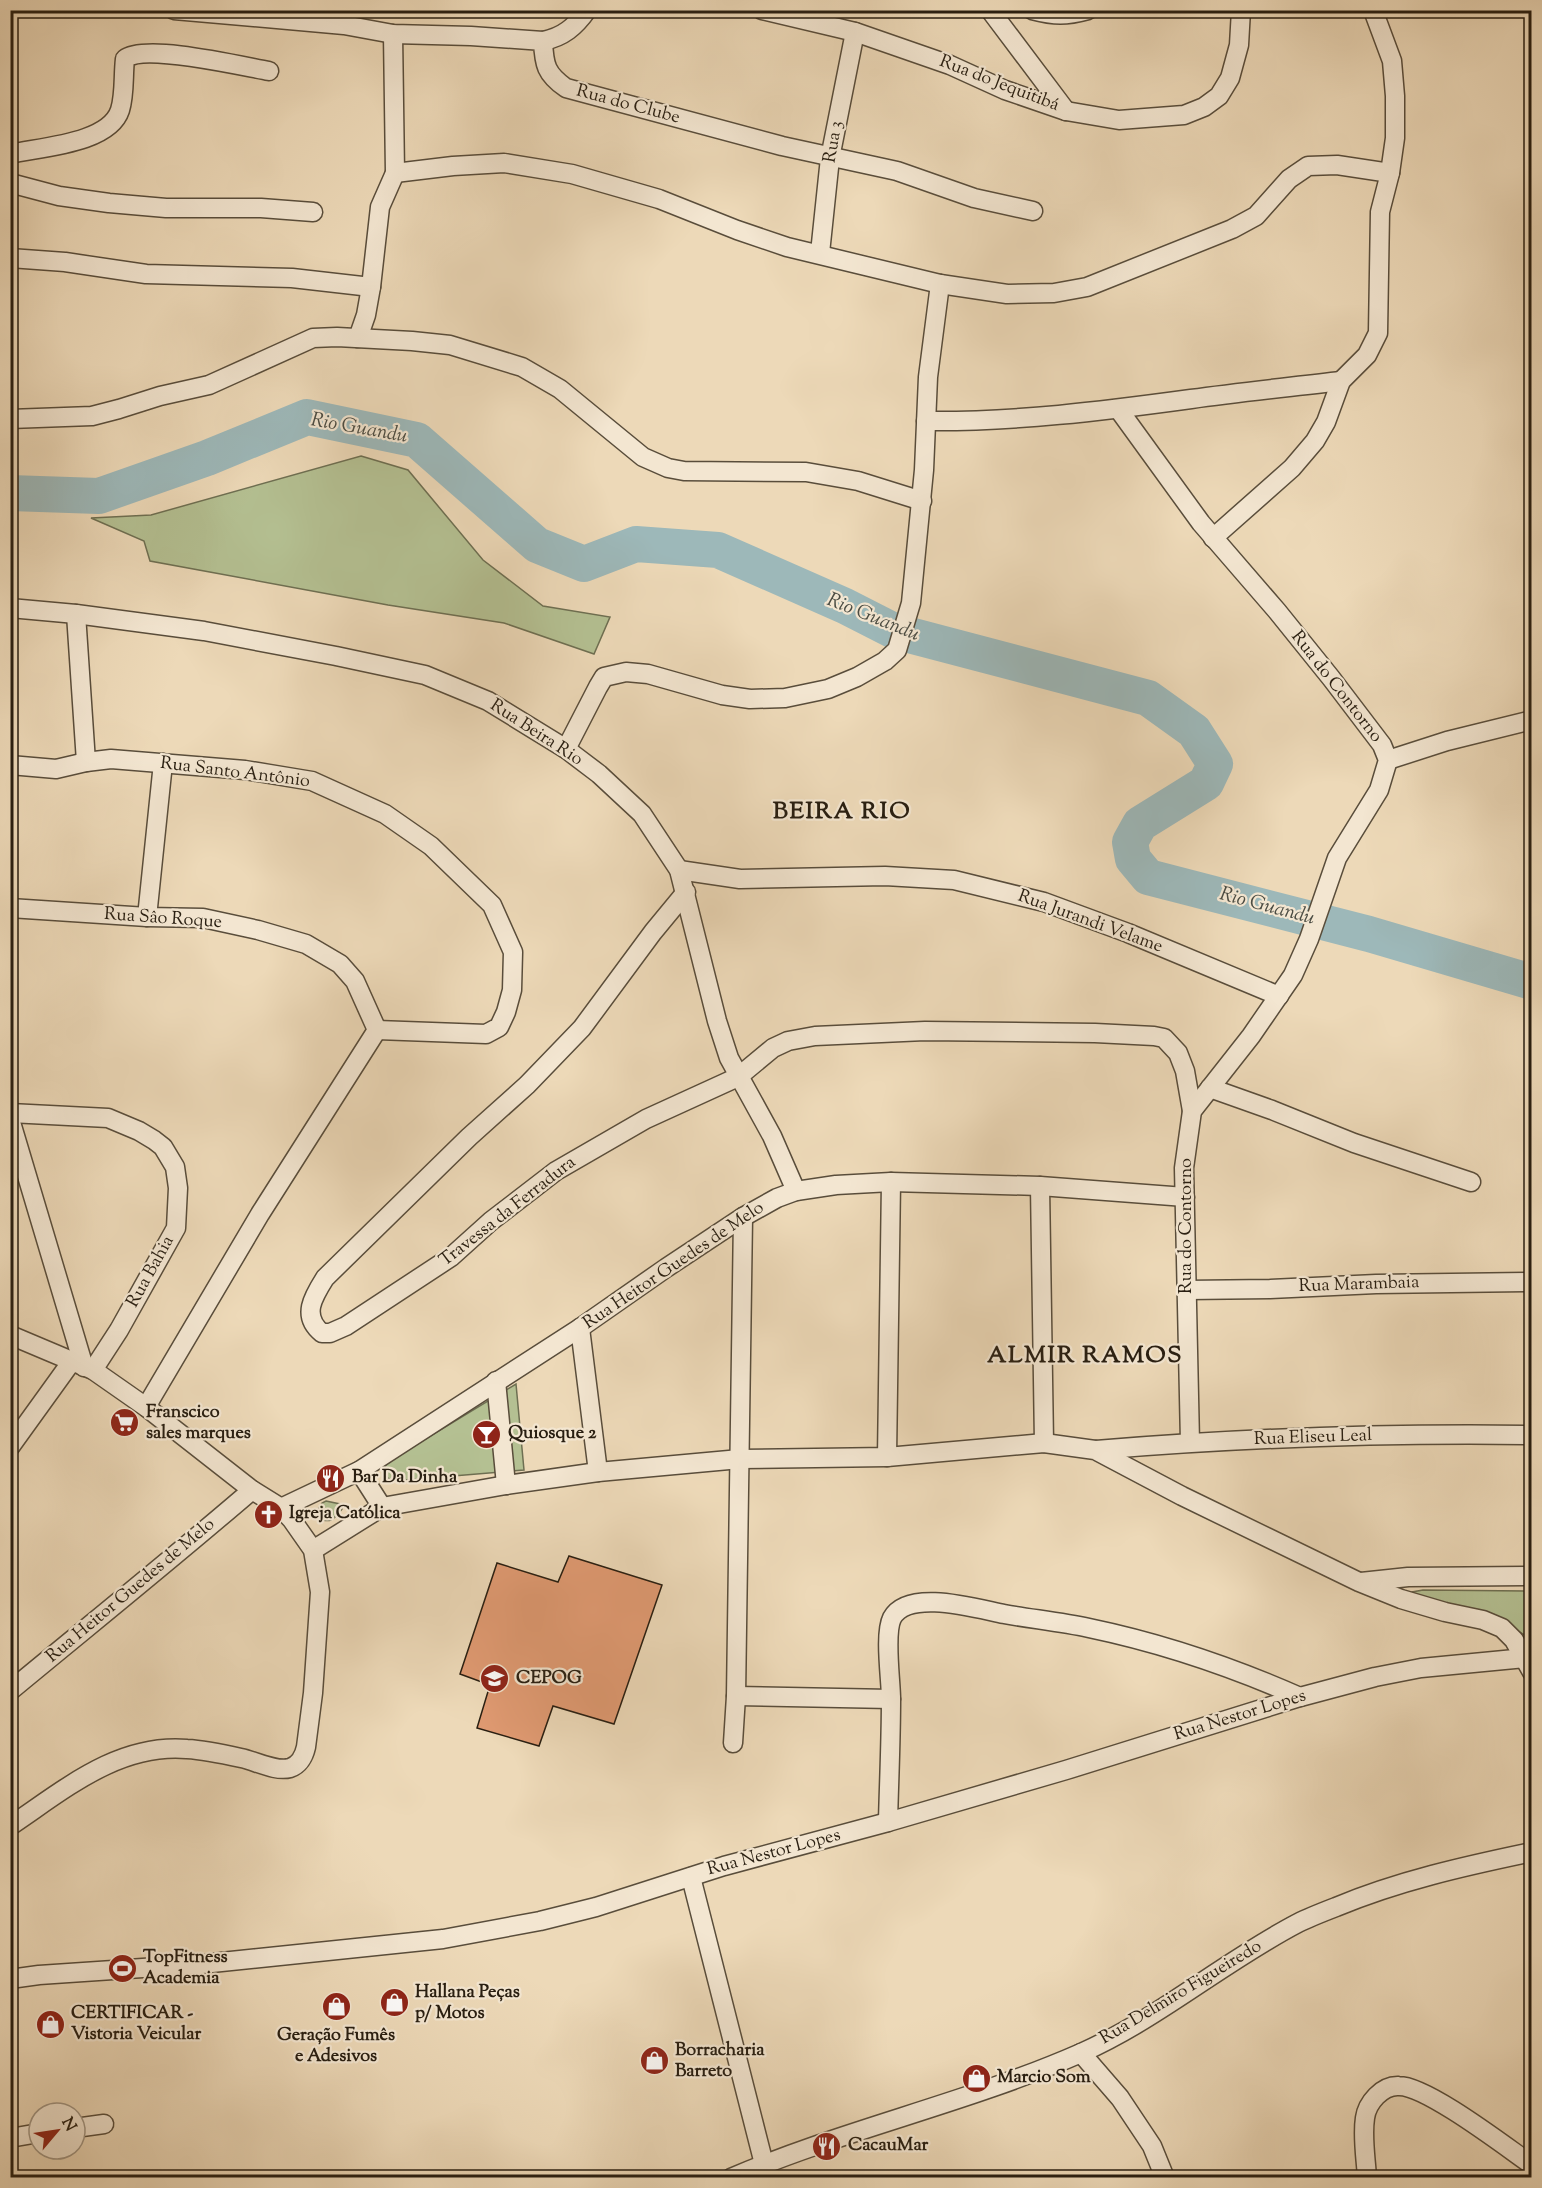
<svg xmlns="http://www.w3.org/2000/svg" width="1542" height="2188" viewBox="0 0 1542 2188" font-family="'Sorts Mill Goudy',serif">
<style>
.green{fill:#b4c092;stroke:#6e6f52;stroke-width:1.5}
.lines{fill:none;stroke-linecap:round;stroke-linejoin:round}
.river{stroke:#9db8b9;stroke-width:36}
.building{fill:#e09a72;stroke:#281e11;stroke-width:1.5}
.minor-casing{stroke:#594d3b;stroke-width:21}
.minor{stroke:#f3e6d1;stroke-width:18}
.labels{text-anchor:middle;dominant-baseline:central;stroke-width:4.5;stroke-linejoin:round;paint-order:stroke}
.street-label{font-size:18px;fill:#281e11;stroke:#f3e6d1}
.poi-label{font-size:18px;font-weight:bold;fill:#281e11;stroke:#f3e6d1;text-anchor:start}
.water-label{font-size:20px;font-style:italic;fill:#4b4c43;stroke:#f3e6d1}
.district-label{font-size:24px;font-weight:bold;letter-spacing:1.5px;fill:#281e11;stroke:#f3e6d1}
</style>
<rect width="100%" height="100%" fill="#edd9b8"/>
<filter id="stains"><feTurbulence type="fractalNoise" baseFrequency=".00333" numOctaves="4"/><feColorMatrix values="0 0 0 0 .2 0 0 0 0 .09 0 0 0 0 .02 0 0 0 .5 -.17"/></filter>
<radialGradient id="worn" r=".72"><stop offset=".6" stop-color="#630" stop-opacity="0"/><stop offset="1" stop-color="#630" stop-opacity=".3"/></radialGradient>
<!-- green -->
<g class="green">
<polygon points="361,456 408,470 483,560 543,606 610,617 594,654 504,623 388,605 150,561 144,541 91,518 151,515"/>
<polygon points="516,1384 524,1470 393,1481 386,1477 385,1466 394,1458"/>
<path d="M326,1501L340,1504L342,1509C332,1522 331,1522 316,1519L314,1515L322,1503Z"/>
<polygon points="1423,1590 1531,1591 1531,1639 1508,1625 1409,1599 1412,1592"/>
</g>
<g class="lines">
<!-- river -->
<polyline class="river" points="10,493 99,496 207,458 307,417 417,440 537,545 584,564 636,544 718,550 845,606 894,631 1148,698 1194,731 1215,764 1206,783 1140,824 1130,842 1133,859 1148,877 1369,934 1532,982"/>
</g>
<!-- building -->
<polygon class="building" points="569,1556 662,1585 614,1724 553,1706 539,1746 477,1728 490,1685 460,1674 497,1563 558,1582"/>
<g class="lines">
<defs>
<g id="minor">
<path d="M174,10L344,25L393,34L471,36L543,41C544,65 546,74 566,88L782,146L897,171L974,198L1033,211"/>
<polyline points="762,10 855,32 950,65 1005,90 1066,111 1119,120 1184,115 1204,107 1219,96 1230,78 1239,45 1241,10"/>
<polyline points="990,10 1066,111"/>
<path d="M1032,10C1055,16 1066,16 1088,10"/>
<path d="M543,41C563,37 575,27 587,10"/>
<path d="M10,154C40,147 109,144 120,110C125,94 123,75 125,59C144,43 241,66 269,71"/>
<polyline points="395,173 453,166 504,163 572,174 659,199 737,230 787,247 940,284 1007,294 1054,293 1087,287 1232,229 1256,216 1289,179 1308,166 1337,165 1390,173"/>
<polyline points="10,183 59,196 109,203 166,208 261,208 313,212"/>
<polyline points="820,253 830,158 855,32"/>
<polyline points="10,258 65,262 146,274 292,278 371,287"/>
<polyline points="358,338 366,315 371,287 380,207 395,173 393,34"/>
<polyline points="1119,410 1201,523 1277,611 1331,678 1382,745 1388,760 1379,790 1337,858 1309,939 1293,975 1251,1036 1192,1111 1184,1168 1190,1442"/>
<polyline points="10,419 92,416 119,409 160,396 209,385 313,338 337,337 412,341 450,345 522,367 560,389 643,457 668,468 684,471 806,472 858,481 922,501"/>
<path d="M926,421C1015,422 1103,411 1191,399C1241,392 1291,387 1341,381"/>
<polyline points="1213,538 1292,468 1315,441 1326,422 1341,381 1367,355 1378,333 1380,212 1390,173 1395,138 1395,96 1392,61 1373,10"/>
<polyline points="10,608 76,614 204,631 336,656 425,675 488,701 566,749 599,774 642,814 679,870 717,1021 729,1058 772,1136 796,1191"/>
<polyline points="76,614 86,762"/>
<polyline points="566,749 598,687 604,677 626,672 648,674 722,695 750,699 785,698 828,689 857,677 885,661 897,650 911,603 924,470 928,377 940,284"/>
<polyline points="1388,760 1447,741 1532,720"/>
<polyline points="10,765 56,769 86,762 111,759 245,770 312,781 385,814 431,846 492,905 513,952 512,990 506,1012 499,1027 486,1034 377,1030"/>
<polyline points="679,870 740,879 885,876 954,880 1044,902 1128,933 1279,996"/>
<path d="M686,892L653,932L582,1028L527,1085L469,1137L325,1278C313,1297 301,1316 322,1333H330L346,1326L451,1257L491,1221L556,1171L646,1119L738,1077L773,1048L788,1041L815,1036L925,1031L1095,1033L1154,1036L1164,1038L1178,1053L1185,1071L1192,1111"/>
<polyline points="10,908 147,917 203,918 258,930 306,944 340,964 355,981 377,1030"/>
<polyline points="147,917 163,763"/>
<polyline points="1210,1088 1272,1110 1354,1143 1471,1182"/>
<polyline points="10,1113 108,1118 139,1131 154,1140 163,1147 175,1167 178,1188 176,1228 119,1330 93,1370"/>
<polyline points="10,1119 84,1367"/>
<polyline points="1040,1186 1044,1443"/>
<polyline points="1187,1290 1270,1289 1376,1284 1532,1282"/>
<polyline points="580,1328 598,1472"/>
<path d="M10,1335L93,1370L146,1407L252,1490L281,1508L292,1520L313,1550L320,1592L313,1693L306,1747C304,1756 299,1765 290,1768C275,1772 256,1761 241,1758C223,1754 205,1750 187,1749C118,1743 64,1790 10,1826"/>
<polyline points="496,1381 506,1485"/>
<polyline points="146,1407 260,1214 377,1030"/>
<polyline points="10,1447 72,1361"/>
<path d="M1096,1450C1240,1438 1386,1433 1532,1435"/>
<polyline points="887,1457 891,1182"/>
<polyline points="359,1471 382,1507"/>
<polyline points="281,1508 359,1471 580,1328 666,1268 743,1217 777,1198 796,1191 836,1185 891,1182 1040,1186 1185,1197"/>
<polyline points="313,1550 382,1507 506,1485 598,1472 740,1459 887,1457 1044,1443 1095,1450 1182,1496 1359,1582 1401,1599 1445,1612 1483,1620 1502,1628 1514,1640 1532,1672"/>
<polyline points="1361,1582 1408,1577 1532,1576"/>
<path d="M10,1691C91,1624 173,1558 252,1490"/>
<polyline points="736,1696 891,1699"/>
<polyline points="733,1743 736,1696 743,1217"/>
<path d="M888,1822C889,1781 891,1740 891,1699C891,1680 884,1634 892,1618C908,1588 978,1609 1004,1614C1032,1619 1061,1622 1089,1628C1161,1643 1232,1667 1300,1697"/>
<polyline points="691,1877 764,2164"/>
<polyline points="10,1979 39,1975 202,1964 443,1939 540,1921 596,1907 724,1866 888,1822 1066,1770 1300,1697 1375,1677 1421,1668 1525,1658"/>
<polyline points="1081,2053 1120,2098 1152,2146 1165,2178"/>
<polyline points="75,2128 104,2124"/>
<polyline points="10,2138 39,2133"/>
<path d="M731,2178C845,2129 967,2103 1081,2053C1158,2019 1223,1962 1298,1923C1310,1917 1323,1912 1336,1907C1398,1881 1465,1866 1532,1852"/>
<path d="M1367,2178C1366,2159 1362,2137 1365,2118C1367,2103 1382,2085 1399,2086C1427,2086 1506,2147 1532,2165"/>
</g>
</defs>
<!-- minor casing -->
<use href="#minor" class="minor-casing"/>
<!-- minor -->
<use href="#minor" class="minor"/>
</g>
<!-- icons -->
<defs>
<symbol id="supermarket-disc" viewBox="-11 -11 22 22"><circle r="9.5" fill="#8f2418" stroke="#f3e6d1"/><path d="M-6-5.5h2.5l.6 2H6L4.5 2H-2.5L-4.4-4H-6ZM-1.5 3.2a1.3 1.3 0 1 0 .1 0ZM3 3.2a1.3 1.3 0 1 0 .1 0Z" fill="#fff"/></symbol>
<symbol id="bar-disc" viewBox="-11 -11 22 22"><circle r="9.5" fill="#8f2418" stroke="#f3e6d1"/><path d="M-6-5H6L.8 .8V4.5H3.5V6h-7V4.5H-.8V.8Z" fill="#fff"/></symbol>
<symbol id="restaurant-disc" viewBox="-11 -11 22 22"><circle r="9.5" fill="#8f2418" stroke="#f3e6d1"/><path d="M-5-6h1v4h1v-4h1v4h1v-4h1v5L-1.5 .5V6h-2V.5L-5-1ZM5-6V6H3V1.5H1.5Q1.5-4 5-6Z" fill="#fff"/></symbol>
<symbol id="church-disc" viewBox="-11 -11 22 22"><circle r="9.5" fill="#8f2418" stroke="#f3e6d1"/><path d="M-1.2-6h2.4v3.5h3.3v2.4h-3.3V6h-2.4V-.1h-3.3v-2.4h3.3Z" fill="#fff"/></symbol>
<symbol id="school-disc" viewBox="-11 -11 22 22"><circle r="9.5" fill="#8f2418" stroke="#f3e6d1"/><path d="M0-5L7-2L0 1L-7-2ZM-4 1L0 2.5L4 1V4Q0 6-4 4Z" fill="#fff"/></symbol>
<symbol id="stadium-disc" viewBox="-11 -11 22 22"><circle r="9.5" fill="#8f2418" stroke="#f3e6d1"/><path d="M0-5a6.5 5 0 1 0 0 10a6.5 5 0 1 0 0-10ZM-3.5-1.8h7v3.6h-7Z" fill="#fff"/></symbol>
<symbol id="shop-disc" viewBox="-11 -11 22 22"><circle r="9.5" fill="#8f2418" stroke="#f3e6d1"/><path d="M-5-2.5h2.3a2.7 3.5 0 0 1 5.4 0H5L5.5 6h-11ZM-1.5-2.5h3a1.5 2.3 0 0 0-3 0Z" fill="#fff"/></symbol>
</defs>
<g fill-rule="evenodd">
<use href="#supermarket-disc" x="108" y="1406" width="33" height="33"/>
<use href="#bar-disc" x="470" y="1418" width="33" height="33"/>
<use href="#restaurant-disc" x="314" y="1462" width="33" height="33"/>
<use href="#church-disc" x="252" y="1498" width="33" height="33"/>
<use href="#school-disc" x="478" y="1662" width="33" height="33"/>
<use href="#stadium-disc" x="106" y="1952" width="33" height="33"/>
<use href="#shop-disc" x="378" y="1986" width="33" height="33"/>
<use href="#shop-disc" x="320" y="1990" width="33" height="33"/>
<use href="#shop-disc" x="34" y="2008" width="33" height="33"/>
<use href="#shop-disc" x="638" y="2044" width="33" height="33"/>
<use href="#shop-disc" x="960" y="2062" width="33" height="33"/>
<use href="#restaurant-disc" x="810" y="2130" width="33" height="33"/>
</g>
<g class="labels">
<!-- street labels -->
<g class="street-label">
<text transform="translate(999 84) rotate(21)">Rua do Jequitibá</text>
<text transform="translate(628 105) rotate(15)">Rua do Clube</text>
<text transform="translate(834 142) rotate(-80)">Rua 3</text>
<text transform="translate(1336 687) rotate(52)">Rua do Contorno</text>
<text transform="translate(536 733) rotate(33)">Rua Beira Rio</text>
<text transform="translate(235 773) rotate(7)">Rua Santo Antônio</text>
<text transform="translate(163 919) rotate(4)">Rua Sâo Roque</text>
<text transform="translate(1090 922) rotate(20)">Rua Jurandi Velame</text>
<text transform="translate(508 1212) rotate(-38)">Travessa da Ferradura</text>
<text transform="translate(1187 1226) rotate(-90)">Rua do Contorno</text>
<text transform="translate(674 1266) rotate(-34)">Rua Heitor Guedes de Melo</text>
<text transform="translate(151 1272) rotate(-61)">Rua Bahia</text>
<text transform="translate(1359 1285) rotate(-2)">Rua Marambaia</text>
<text transform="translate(1313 1438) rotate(-2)">Rua Eliseu Leal</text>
<text transform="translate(131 1591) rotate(-40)">Rua Heitor Guedes de Melo</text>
<text transform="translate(1240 1716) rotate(-17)">Rua Nestor Lopes</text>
<text transform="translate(774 1853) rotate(-15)">Rua Nestor Lopes</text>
<text transform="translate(1181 1993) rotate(-31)">Rua Delmiro Figueiredo</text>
</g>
<!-- poi labels -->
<g class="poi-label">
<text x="146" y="1413">Franscico<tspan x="146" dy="21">sales marques</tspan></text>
<text x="508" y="1434">Quiosque 2</text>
<text x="352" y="1478">Bar Da Dinha</text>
<text x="289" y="1514">Igreja Católica</text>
<text x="516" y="1679">CEPOG</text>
<text x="143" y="1958">TopFitness<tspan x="143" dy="21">Academia</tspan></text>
<text x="415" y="1993">Hallana Peças<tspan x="415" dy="21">p/ Motos</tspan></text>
<text x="71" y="2014">CERTIFICAR -<tspan x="71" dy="21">Vistoria Veicular</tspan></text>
<text x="336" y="2036" text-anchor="middle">Geração Fumês<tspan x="336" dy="21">e Adesivos</tspan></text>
<text x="675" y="2051">Borracharia<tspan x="675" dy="21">Barreto</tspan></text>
<text x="997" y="2078">Marcio Som</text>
<text x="848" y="2146">CacauMar</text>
</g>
<!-- water labels -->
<g class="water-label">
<text transform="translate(359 429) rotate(10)">Rio Guandu</text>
<text transform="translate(873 618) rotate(22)">Rio Guandu</text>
<text transform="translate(1267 907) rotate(15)">Rio Guandu</text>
</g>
<!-- district labels -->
<g class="district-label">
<text x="842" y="812">BEIRA RIO</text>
<text x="1085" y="1356">ALMIR RAMOS</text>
</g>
</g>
<!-- margin -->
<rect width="1542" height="2188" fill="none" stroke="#edd9b8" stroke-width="36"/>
<rect x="12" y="12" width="1518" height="2164" fill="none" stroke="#281e11" stroke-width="3"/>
<rect x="18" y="18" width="1506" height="2152" fill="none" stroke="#281e11" stroke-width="1.5"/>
<!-- north arrow -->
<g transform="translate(57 2131) rotate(61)"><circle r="28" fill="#f3e6d1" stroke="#a29684" stroke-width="1.5"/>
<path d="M0-4.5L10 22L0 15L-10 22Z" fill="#8f2418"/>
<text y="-9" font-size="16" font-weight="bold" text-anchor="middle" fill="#281e11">N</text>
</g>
<rect width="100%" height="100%" filter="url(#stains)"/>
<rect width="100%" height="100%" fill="url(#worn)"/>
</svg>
